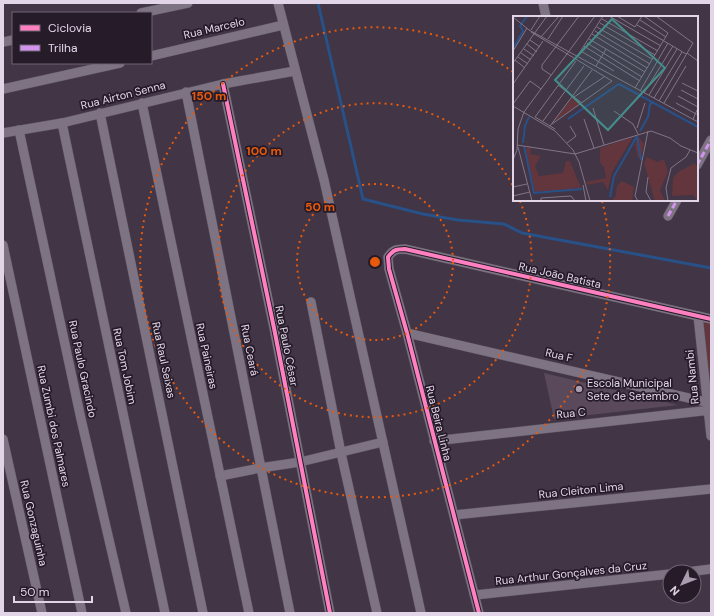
<svg xmlns="http://www.w3.org/2000/svg" width="714" height="616" viewBox="0 0 714 616" font-family="'DM Sans',sans-serif">
<style>
.green{fill:#62363c}
.lines{fill:none;stroke-linecap:round;stroke-linejoin:round}
.stream{stroke:#285188;stroke-width:3}
.building{fill:#5a495a}
.minor-casing{stroke:#5c5261;stroke-width:10}
.minor{stroke:#7d7382;stroke-width:9}
.quiet{stroke:#d193ec;stroke-width:3;stroke-dasharray:6 3;stroke-linecap:butt}
.cycleway-casing{stroke:#251b29;stroke-width:6}
.cycleway{stroke:#ff80c0;stroke-width:4}
.ring{fill:none;stroke:#e8590c;stroke-width:2;stroke-dasharray:2 4}
.poi-dot{fill:#aa9daf;stroke:#251b29;stroke-width:1.5}
.labels{text-anchor:middle;dominant-baseline:central;stroke-width:3.5;stroke-linejoin:round;paint-order:stroke}
.street-label{font-size:11px;fill:#e2d5e8;stroke:#251b29}
.poi-label{font-size:11px;fill:#e2d5e8;stroke:#251b29;text-anchor:start}
.inset-river{fill:none;stroke:#285188;stroke-width:2}
.inset-road{fill:none;stroke:#817587;stroke-width:1}
.view{fill:#448e8c;fill-opacity:0.15;stroke:#448e8c;stroke-width:2}
.inset-edge{fill:none;stroke:#e2d5e8;stroke-width:2}
.centre{fill:#e8590c;stroke:#251b29;stroke-width:2}
.ring-label{font-size:12px;text-anchor:middle;font-weight:bold;fill:#e8590c;stroke:#251b29;stroke-width:3.5;stroke-linejoin:round;paint-order:stroke}
</style>
<rect width="100%" height="100%" fill="#413546"/>
<!-- green -->
<polygon class="green" points="700,317 711,319 711,407"/>
<g class="lines">
<!-- stream -->
<polyline class="stream" points="318,3 363,199 423,214 458,220 504,224 522,233 711,268"/>
</g>
<!-- building -->
<polygon class="building" points="544,373 678,405 554,419"/>
<g class="lines">
<defs>
<g id="minor">
<polyline points="278,3 324,180 414,581 421,613"/>
<polyline points="543,3 546,17"/>
<polyline points="141,13 188,3"/>
<polyline points="3,42 13,40"/>
<polyline points="151,56 283,25"/>
<polyline points="223,84 274,328 330,613"/>
<polyline points="3,89 120,63"/>
<polyline points="186,92 290,613"/>
<polyline points="142,103 249,613"/>
<polyline points="100,113 203,613"/>
<polyline points="62,123 165,613"/>
<polyline points="19,130 81,419 126,613"/>
<polyline points="3,133 62,123 223,84 295,71"/>
<polyline points="697,165 711,140"/>
<polyline points="668,216 677,200"/>
<polyline points="3,245 82,613"/>
<polyline points="311,302 341,453 377,613"/>
<polyline points="698,316 711,436"/>
<polyline points="407,333 706,402"/>
<polyline points="3,439 42,613"/>
<polyline points="434,441 711,410"/>
<polyline points="220,476 260,468 300,462 383,442"/>
<polyline points="454,515 711,489"/>
<polyline points="687,572 711,569"/>
<polyline points="475,595 670,574"/>
<path d="M479,613L407,333L389,269L388,257C393,250 396,249 405,249L711,319"/>
</g>
</defs>
<!-- minor casing -->
<use href="#minor" class="minor-casing"/>
<!-- minor -->
<use href="#minor" class="minor"/>
<!-- quiet -->
<g class="quiet">
<polyline points="697,165 711,140"/>
<polyline points="668,216 677,200"/>
</g>
<defs>
<g id="cycleway">
<polyline points="223,84 274,328 330,613"/>
<path d="M479,613L407,333L389,269L388,257C393,250 396,249 405,249L711,319"/>
</g>
</defs>
<!-- cycleway casing -->
<use href="#cycleway" class="cycleway-casing"/>
<!-- cycleway -->
<use href="#cycleway" class="cycleway"/>
</g>
<!-- distance rings -->
<g class="ring">
<circle cx="375" cy="262" r="78"/>
<path d="M520 201A157 157 0 1 1 514 188"/>
<path d="M602 201A235 235 0 1 1 513 72"/>
</g>
<!-- markers -->
<circle class="poi-dot" cx="579" cy="389" r="4"/>
<g class="labels">
<!-- street labels -->
<g class="street-label">
<text transform="translate(214 28) rotate(-13)">Rua Marcelo</text>
<text transform="translate(123 95) rotate(-14)">Rua Airton Senna</text>
<text transform="translate(560 275) rotate(13)">Rua Joāo Batista</text>
<text transform="translate(287 346) rotate(79)">Rua Paulo César</text>
<text transform="translate(250 350) rotate(79)">Rua Ceará</text>
<text transform="translate(559 355) rotate(13)">Rua F</text>
<text transform="translate(207 356) rotate(78)">Rua Paineiras</text>
<text transform="translate(164 360) rotate(78)">Rua Raul Seixas</text>
<text transform="translate(125 366) rotate(78)">Rua Tom Jobim</text>
<text transform="translate(83 369) rotate(78)">Rua Paulo Gracindo</text>
<text transform="translate(692 377) rotate(-96)">Rua Nambi</text>
<text transform="translate(571 413) rotate(-6)">Rua C</text>
<text transform="translate(439 423) rotate(76)">Rua Beira Linha</text>
<text transform="translate(54 426) rotate(78)">Rua Zumbi dos Palmares</text>
<text transform="translate(581 490) rotate(-6)">Rua Cleiton Lima</text>
<text transform="translate(34 523) rotate(77)">Rua Gonzaguinha</text>
<text transform="translate(571 573) rotate(-6)">Rua Arthur Gonçalves da Cruz</text>
</g>
<!-- poi labels -->
<g class="poi-label">
<text x="587" y="383">Escola Municipal<tspan x="587" dy="13">Sete de Setembro</tspan></text>
</g>
</g>
<!-- overview -->
<g transform="translate(513 16)">
<rect width="185" height="185" fill="#413546"/>
<path d="M60,81L69,87L40,106ZM125,120L131,128L128,141L125,142L122,129ZM120,121L99,156L95,174L90,166L74,169L73,166L93,162L91,151L87,147V132ZM18,131L17,138L28,140L22,150L26,160L50,157L53,145H57L68,172L22,176L12,132ZM134,141L145,146L151,143L155,156L147,174L152,185H142L131,147ZM182,147L185,153V185L180,179L159,180L160,162L165,156ZM109,165L121,171L119,185H99L103,179L104,170Z" fill="#62363c"/>
<path class="inset-river" d="M0,32L10,15L7,10L14,0M55,103L106,68L185,111M127,115L135,101L137,88L141,86M124,120L128,144M10,127L12,110L16,101M11,130L21,177L69,173M97,181L101,160L124,120"/>
<path class="inset-road" d="M96,0L148,30M104,0L122,11L129,0M143,0L180,27L146,85M0,1L16,14L185,106M89,3L145,35M127,4L153,21M87,7L142,39M124,9L173,38M84,11L139,43M18,14L27,0M82,15L137,48M18,16L99,65L39,108M79,18L134,52M28,21L46,0M35,23L50,0M76,23L132,56M17,24L27,31M74,27L129,61M14,28L24,36M71,30L127,65M11,33L21,40M0,35L14,12M68,35L101,55M8,37L18,44M174,37L185,45M65,39L90,0M5,41L15,48M2,44L12,52M0,47L34,0M83,50L93,33M38,59L29,53V49L66,0M169,67L185,75M0,68L30,25M45,69L69,87M122,72L155,17L131,0M168,74L185,83M127,75L155,27M131,77L160,30M136,79L164,33M165,80L185,91M61,81L91,61M141,82L169,36M151,87L173,50M163,87L185,99M0,88L17,65L28,73M0,90L42,115L60,134L66,146L77,185M80,92L91,129M101,95L120,108L125,118M11,96L82,0M22,101L63,45M22,101L42,113M71,103L81,132M180,103L185,92M30,105L71,50M37,110L79,54M124,112L132,87M54,127L63,120L57,110M4,129L62,138L138,115L157,122L168,130L185,137M5,131L19,185M0,144L4,134L5,113L11,96M135,161L133,176L138,185M70,169L73,185M0,171L14,168M0,180L17,176M28,185V182L58,180L62,185M125,185L122,180L135,115M155,185L153,172L158,152L173,141L177,134"/>
<path class="view" d="M99,3L152,52L95,114L42,64Z"/>
<rect width="185" height="185" class="inset-edge"/>
</g>
<circle cx="375" cy="262" r="6" class="centre"/>
<g class="ring-label">
<text x="209" y="100">150 m</text>
<text x="264" y="155">100 m</text>
<text x="320" y="211">50 m</text>
</g>
<!-- border -->
<rect width="714" height="616" fill="none" stroke="#e2d5e8" stroke-width="8"/>
<!-- legend -->
<rect x="12" y="12" width="140" height="52" fill="#251b29" stroke="#716575"/>
<rect x="20" y="25" width="20" height="6" fill="#ff80c0" stroke="#716575"/>
<text x="48" y="32" font-size="12" fill="#e2d5e8">Ciclovia</text>
<rect x="20" y="45" width="20" height="6" fill="#d193ec" stroke="#716575"/>
<text x="48" y="52" font-size="12" fill="#e2d5e8">Trilha</text>
<!-- north arrow -->
<g transform="translate(682 584) rotate(227)"><circle r="19" fill="#251b29" stroke="#716575"/>
<path d="M0-3L7 15L0 10L-7 15Z" fill="#aa9daf"/>
<text y="-6" font-size="11" font-weight="bold" text-anchor="middle" fill="#e2d5e8">N</text>
</g>
<!-- scale -->
<path d="M14 596v6h78v-6" fill="none" stroke="#e2d5e8" stroke-width="2"/>
<text x="20" y="596" font-size="12" fill="#e2d5e8" stroke="#251b29" stroke-width="3" paint-order="stroke">50 m</text>
</svg>
